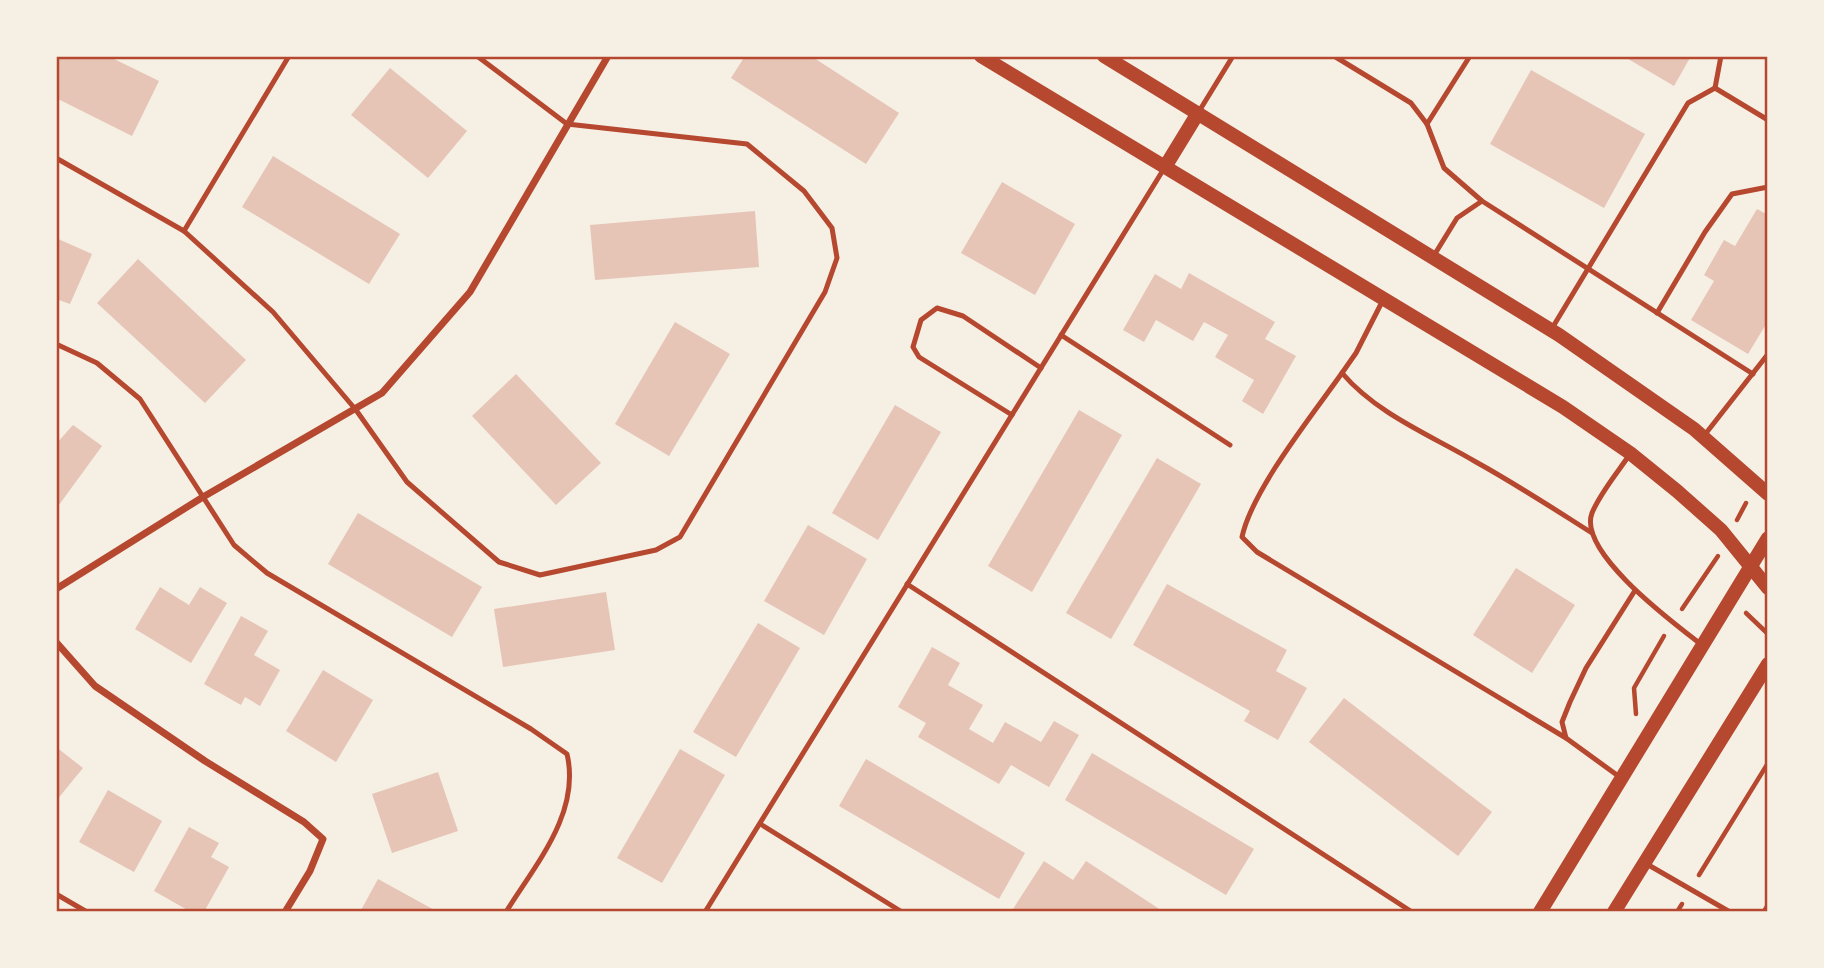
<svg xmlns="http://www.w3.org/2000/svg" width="1824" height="968" viewBox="0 0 1824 968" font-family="'PT Sans',sans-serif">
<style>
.building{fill:#e6c5b7}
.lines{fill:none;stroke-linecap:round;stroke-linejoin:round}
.path{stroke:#b5482f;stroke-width:4.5}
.service{stroke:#b5482f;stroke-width:5}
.minor{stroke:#b5482f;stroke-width:7}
.secondary{stroke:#b5482f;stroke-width:14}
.neatline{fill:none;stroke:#b5482f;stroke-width:2.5}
</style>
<rect width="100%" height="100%" fill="#f6efe4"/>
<!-- building -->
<g class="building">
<polygon points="56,56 108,56 159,81 132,136 56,98"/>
<polygon points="745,56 811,56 899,113 866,164 731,78"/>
<polygon points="1623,56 1691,56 1674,86"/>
<polygon points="390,68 467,131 428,178 351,115"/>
<polygon points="1531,70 1645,134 1604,208 1490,144"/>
<polygon points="273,156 400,234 369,284 242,207"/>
<polygon points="1002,182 1075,224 1035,295 961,253"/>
<polygon points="1757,209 1768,215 1768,321 1748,354 1691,320 1714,281 1704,275 1724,240 1735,246"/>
<polygon points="755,211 759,267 595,280 590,225"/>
<polygon points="56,238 92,254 70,304 56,299"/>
<polygon points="138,259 246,360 205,403 97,303"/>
<polygon points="1189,273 1275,322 1265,339 1296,356 1263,414 1242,401 1254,380 1215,357 1228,335 1204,322 1193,341 1156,320 1144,342 1123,330 1155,274 1181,289"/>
<polygon points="675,322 730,354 669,456 615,424"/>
<polygon points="516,374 601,463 556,505 472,416"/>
<polygon points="895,405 941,432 878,540 832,513"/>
<polygon points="1079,410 1122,435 1032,592 988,566"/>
<polygon points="73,425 102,446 56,509 56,444"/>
<polygon points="1157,458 1201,484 1111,639 1066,613"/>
<polygon points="358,513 482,587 452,637 328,564"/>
<polygon points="808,525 867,559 824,635 764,601"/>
<polygon points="1516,568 1575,605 1532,673 1473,635"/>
<polygon points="1167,584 1287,650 1276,671 1307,688 1278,740 1244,721 1250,711 1133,645"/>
<polygon points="160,587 189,605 200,587 227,603 191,663 135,629"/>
<polygon points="606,592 615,650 503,667 494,609"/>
<polygon points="241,616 268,631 254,655 280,670 260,706 245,697 241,705 204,684"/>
<polygon points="758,623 800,648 736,757 693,732"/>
<polygon points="932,647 960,663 948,685 983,705 969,729 993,743 1005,722 1041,742 1054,721 1079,735 1049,787 1011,765 999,784 918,737 926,723 898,707"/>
<polygon points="323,670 373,700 336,762 286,731"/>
<polygon points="1344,698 1492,812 1458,856 1309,742"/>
<polygon points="56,747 83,768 56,801"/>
<polygon points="680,749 725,775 662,883 617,858"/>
<polygon points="1092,753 1254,849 1226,895 1065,800"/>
<polygon points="866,759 1025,853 999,899 839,806"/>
<polygon points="438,772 458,831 392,853 372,794"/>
<polygon points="108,790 162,821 134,872 79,842"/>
<polygon points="189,827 219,843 211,857 229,867 204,912 191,912 154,891"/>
<polygon points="1044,861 1073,880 1086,861 1164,912 1011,912"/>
<polygon points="378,879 438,912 360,912"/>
</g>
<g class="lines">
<!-- path -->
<g class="path">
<polyline points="1737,520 1746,503"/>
<polyline points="1682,609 1718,556"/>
<polyline points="1746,613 1768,634"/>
<polyline points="1636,714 1634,688 1664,636"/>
<polyline points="1699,875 1768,763"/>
<polyline points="1677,912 1682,904"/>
</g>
<!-- service -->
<g class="service">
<polyline points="1334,56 1411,103 1427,124 1444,168 1482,201"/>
<polyline points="1715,88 1721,56"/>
<polyline points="1198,113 1233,56"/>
<polyline points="1427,124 1470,56"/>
<polyline points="56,158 184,231 273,312 356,410 407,482 499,562 540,575 656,550 680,537 825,292 837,258 832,228 804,191 747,144 567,124 477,56"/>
<polyline points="184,231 289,56"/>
<polyline points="1433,257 1457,218 1482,201 1753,374"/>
<path d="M1383,300L1356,353L1342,373C1377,414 1430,435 1476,462C1516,484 1554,509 1592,533"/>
<polyline points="1657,313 1705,232 1732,194 1768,187"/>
<polyline points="1551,330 1688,103 1715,88 1768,120"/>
<polyline points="1061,335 1230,445"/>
<path d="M56,344L97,363L140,399L234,545L267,573L531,729L567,754C581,813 535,865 506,912"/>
<path d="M1342,373C1313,414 1252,490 1242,537L1257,552L1566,738"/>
<polyline points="1012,415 919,357 913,347 921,320 937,308 963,316 1041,368"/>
<polyline points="1703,437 1768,354"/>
<path d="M1630,454C1618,472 1600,493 1592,513C1577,552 1675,624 1702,645"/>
<polyline points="907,584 1412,912"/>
<polyline points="1621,778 1566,738 1562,722 1570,702 1586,668 1634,592"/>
<polyline points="762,825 902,912"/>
<polyline points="1645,863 1730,912"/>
<polyline points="56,894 87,912"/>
<polyline points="705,912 1165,167"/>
<polyline points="1764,912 1768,905"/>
</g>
<!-- minor -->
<g class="minor">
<polyline points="56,589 203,497 382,393 470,292 608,56"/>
<polyline points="56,642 95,686 205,761 304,822 323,839 310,871 285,912"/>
</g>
<!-- secondary -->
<g class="secondary">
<polyline points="981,56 1563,407 1630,453 1677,491 1721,530 1768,588"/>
<polyline points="1104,56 1559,335 1694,429 1768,494"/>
<polyline points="1165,167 1198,113"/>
<polyline points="1540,912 1768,538"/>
<polyline points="1614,912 1768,664"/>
</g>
</g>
<!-- border -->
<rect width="1824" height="968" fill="none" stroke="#f6efe4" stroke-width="116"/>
<rect x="58" y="58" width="1708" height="852" class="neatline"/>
</svg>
